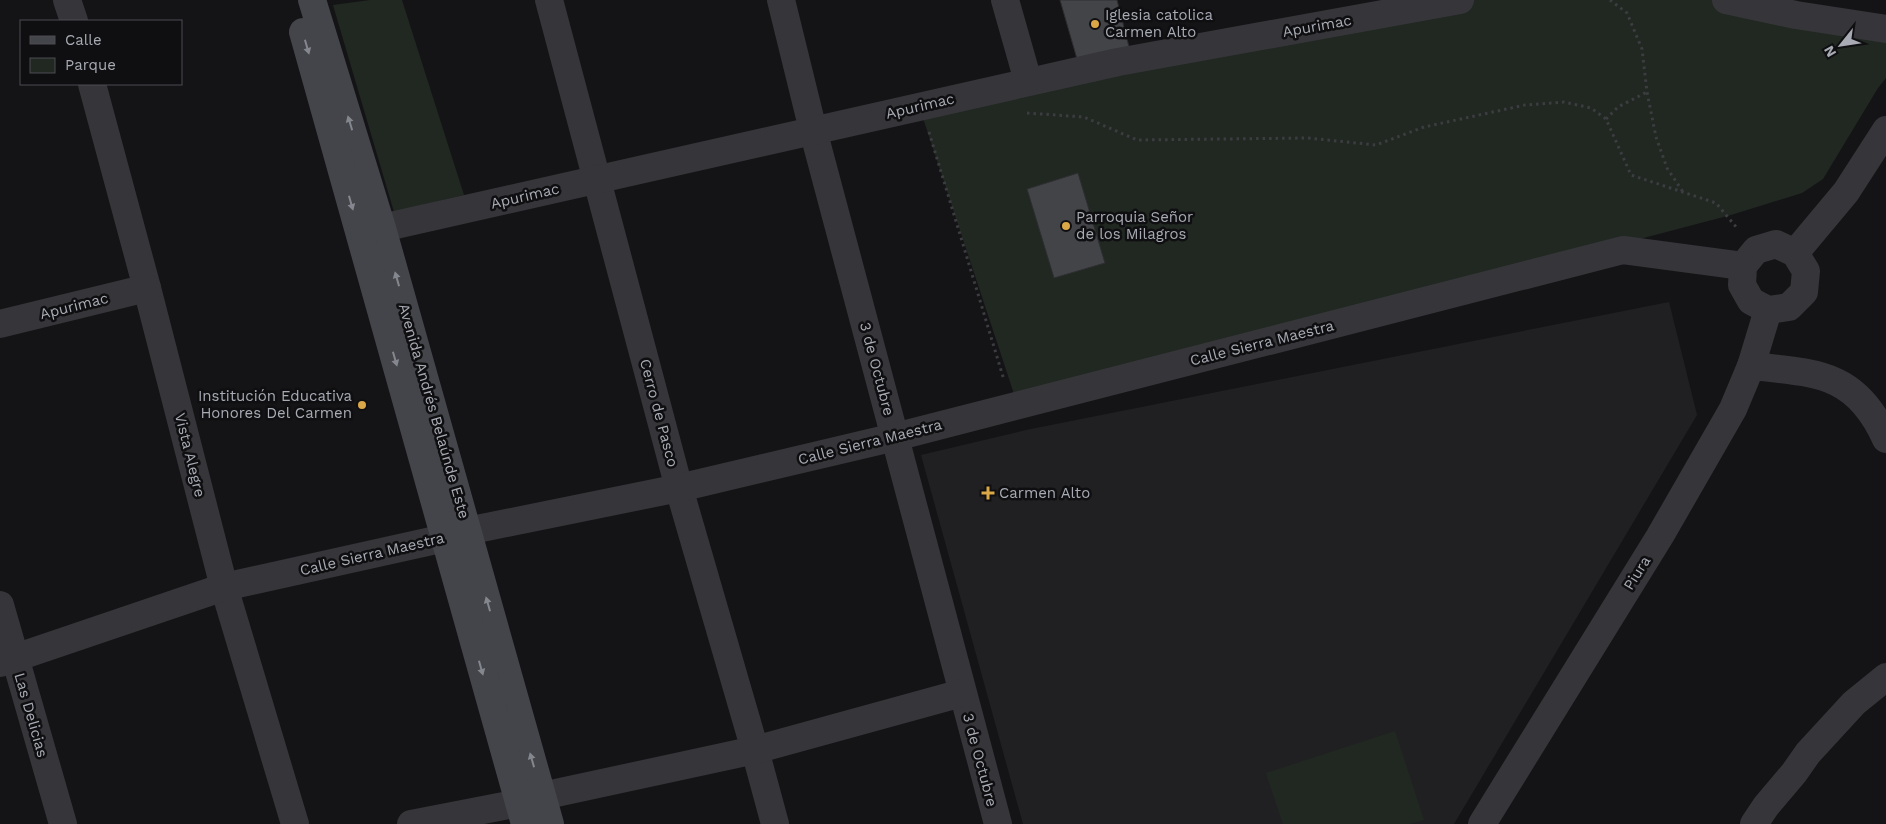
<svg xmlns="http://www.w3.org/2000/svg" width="1886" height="824" viewBox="0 0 1886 824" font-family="'Work Sans',sans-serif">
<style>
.built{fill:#202022}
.green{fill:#212822}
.building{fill:#434448;stroke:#2e2e31}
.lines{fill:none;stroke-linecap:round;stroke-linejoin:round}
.path{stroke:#3c3d41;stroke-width:3;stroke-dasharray:2.5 4;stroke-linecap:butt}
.street{stroke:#36363a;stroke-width:28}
.secondary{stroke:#44454a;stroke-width:28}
.oneway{fill:#85878f}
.poi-dot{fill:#dba847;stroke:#0f0f11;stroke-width:2}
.labels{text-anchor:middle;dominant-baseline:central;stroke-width:5;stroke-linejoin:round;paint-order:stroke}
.poi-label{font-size:15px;fill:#a8abb4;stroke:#0f0f11;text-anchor:start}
.street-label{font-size:15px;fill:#a8abb4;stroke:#0f0f11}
</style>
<rect width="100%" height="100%" fill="#141416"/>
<!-- built -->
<polygon class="built" points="1669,302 1697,415 1454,824 1023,824 921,455 1026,430"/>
<!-- green -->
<g class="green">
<polygon points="370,0 402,0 464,195 394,212 333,5"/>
<polygon points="1473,0 1712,0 1886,34 1886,78 1878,88 1823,179 1802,193 1731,215 1017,403 920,109"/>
<polygon points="1395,731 1424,820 1410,824 1283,824 1266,773"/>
</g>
<!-- building -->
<g class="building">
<polygon points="1060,0 1117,0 1129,47 1077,59"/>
<polygon points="1078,173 1105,263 1054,278 1027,189"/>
</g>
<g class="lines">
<!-- path -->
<g class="path">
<polyline points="1610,0 1627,13 1642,49 1647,92 1656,137 1667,168 1683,192"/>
<polyline points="1027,113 1084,117 1137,140 1308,138 1376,145 1424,127 1525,105 1564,102 1591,108 1606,119 1631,175 1716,203 1737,228"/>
<polyline points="1606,119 1618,107 1647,92"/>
<polyline points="929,132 1004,380"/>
</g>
<!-- street -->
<g class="street">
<polyline points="67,0 74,21"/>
<polyline points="549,0 679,488 755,750 775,824"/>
<polyline points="781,0 813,130 998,824"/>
<polyline points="1005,0 1028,81"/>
<polyline points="1726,0 1796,15 1886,29"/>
<polyline points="92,84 147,288 224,587 295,824"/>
<polyline points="382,228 1118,62 1460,0"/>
<polygon points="1776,244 1795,253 1806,271 1804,292 1789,307 1768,310 1751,301 1742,285 1743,266 1756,250"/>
<polyline points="1795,253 1846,192 1886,130"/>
<polyline points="0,324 147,288"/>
<path d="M1751,366C1816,373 1856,372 1886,439"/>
<polyline points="0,605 63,824"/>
<polyline points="0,663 224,587 445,538 467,531 679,488 895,437 1623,250 1743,266"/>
<polyline points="542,796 755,750 962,693"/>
<polyline points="411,824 519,803"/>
<polyline points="1482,824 1660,536 1733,409 1751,366 1768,310"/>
<polyline points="1754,824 1766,806 1794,773 1808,753 1854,703 1886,677"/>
</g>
<!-- secondary -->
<g class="secondary">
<polyline points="312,0 382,228 550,824"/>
<polyline points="303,32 525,824"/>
</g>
</g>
<!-- one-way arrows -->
<defs><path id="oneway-solid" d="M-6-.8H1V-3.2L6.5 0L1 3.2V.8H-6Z" transform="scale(1.25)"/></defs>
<g class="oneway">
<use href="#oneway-solid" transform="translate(307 47) rotate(74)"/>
<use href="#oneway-solid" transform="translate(350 123) rotate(-107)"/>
<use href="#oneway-solid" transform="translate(351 203) rotate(74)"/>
<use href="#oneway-solid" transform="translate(397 279) rotate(-106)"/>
<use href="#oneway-solid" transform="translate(395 359) rotate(74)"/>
<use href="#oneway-solid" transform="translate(488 604) rotate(-106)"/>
<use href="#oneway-solid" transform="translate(481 668) rotate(74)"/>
<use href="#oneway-solid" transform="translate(532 760) rotate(-106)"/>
</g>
<!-- markers -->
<g class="poi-dot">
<circle cx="1095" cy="24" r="5"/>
<circle cx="1066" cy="226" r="5"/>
<circle cx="362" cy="405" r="5"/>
<path d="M985.5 485.5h5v5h5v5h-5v5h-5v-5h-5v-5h5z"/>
</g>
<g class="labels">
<!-- poi labels -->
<g class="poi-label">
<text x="1105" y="15">Iglesia catolica<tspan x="1105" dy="17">Carmen Alto</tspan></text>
<text x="1076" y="217">Parroquia Señor<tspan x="1076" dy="17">de los Milagros</tspan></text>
<text x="352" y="396" text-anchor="end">Institución Educativa<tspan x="352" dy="17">Honores Del Carmen</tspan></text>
<text x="999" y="493">Carmen Alto</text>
</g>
<!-- street labels -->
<g class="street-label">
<text transform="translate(1317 26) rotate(-10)">Apurimac</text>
<text transform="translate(920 106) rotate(-13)">Apurimac</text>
<text transform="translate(525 196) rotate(-13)">Apurimac</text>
<text transform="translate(74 306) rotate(-14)">Apurimac</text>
<text transform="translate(1262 343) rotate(-14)">Calle Sierra Maestra</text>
<text transform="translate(877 369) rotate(75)">3 de Octubre</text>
<text transform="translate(434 411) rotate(74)">Avenida Andrés Belaúnde Este</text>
<text transform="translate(659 413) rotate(75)">Cerro de Pasco</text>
<text transform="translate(870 442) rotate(-14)">Calle Sierra Maestra</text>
<text transform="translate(190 455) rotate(76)">Vista Alegre</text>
<text transform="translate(372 554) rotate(-13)">Calle Sierra Maestra</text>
<text transform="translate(1637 573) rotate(-58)">Piura</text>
<text transform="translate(31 715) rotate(74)">Las Delicias</text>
<text transform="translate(980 760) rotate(75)">3 de Octubre</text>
</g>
</g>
<!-- legend -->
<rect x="20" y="20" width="162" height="65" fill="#0f0f11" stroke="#4c4d52"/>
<rect x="30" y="36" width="25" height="8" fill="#44454a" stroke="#4c4d52"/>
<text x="65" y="45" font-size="15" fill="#a8abb4">Calle</text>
<rect x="30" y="58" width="25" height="15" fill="#212822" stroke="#4c4d52"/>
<text x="65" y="70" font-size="15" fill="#a8abb4">Parque</text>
<!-- north arrow -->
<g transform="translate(1841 45) rotate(240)" stroke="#0f0f11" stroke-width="4" paint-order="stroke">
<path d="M0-4L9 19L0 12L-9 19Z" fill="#a8abb4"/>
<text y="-8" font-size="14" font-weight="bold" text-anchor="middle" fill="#a8abb4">N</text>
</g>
</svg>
